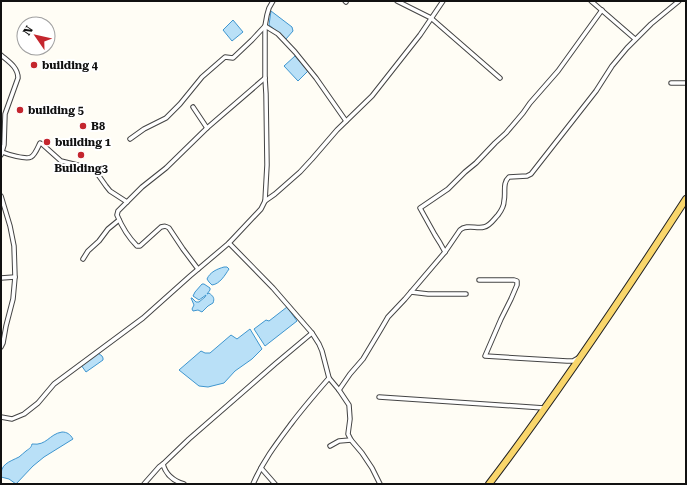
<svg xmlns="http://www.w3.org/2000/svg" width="687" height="485" viewBox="0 0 687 485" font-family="'Roboto Serif',serif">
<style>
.water{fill:#b9e0f7;stroke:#3f96cf}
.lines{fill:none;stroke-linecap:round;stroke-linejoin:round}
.minor-casing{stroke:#444;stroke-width:5.5}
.primary-casing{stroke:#222;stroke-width:8}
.minor{stroke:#fff;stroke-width:3.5}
.primary{stroke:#f9d66b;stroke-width:6}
.poi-dot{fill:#c4262e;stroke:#fff;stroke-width:1.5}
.labels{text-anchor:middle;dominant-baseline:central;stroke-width:4;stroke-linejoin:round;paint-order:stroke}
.poi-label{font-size:11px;font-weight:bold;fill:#111;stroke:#fff;text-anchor:start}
</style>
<rect width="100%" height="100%" fill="#fffdf5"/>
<!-- water -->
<g class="water">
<polygon points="271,11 292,27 293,31 286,39 269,25"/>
<polygon points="233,20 243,32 232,41 223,30"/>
<polygon points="295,56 308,71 298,81 284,66"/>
<path d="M224,267H227L229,269C225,275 220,284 212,285L209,282L207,279C210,272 217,269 224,267Z"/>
<path d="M202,284H204L210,288V290L207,294L209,293C213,296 215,298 213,303L208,306L202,312L198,310L193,311L192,309L194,305L191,298H192L196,302H199L205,297L206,295L199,300L193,296L195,292Z"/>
<polygon points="287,307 297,321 265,346 254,329 266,320 269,321"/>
<polygon points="250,329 262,349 252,359 235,371 224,383 208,387 199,386 179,370 201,351 205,353 210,353 231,335 237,339"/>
<polygon points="98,353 102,356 103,358 103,360 86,372 81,365"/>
<path d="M62,432C67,432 70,434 73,439L44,457L33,466L16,484L9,479L1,477C0,464 9,462 19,457C21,455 24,453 26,451C30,448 31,448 32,444C47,446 49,434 62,432Z"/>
</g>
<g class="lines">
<defs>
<g id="minor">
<polyline points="273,1 269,8 267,15 265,26 265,78 266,94 267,165 265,201 261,209 229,243 273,288 312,333 319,344 322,351 329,378 339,390 349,405 350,419 348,434 351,440 362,453 372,468 380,484"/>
<polyline points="345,1 346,2"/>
<polyline points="397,1 431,18 500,78"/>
<polyline points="591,1 635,39"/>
<path d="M1,55C8,61 18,67 18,78L5,114L4,145L1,155"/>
<polyline points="671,83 686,83"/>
<polyline points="193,107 207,128"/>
<polyline points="130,139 144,129 166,118 180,104 202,77 225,57 233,58 252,40 265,26 278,34 295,52 316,78 346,121"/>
<path d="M2,152C7,154 26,160 31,157C35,155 38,147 40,143L42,144L61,161L94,169L106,186L110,191L127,202"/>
<polyline points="1,196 10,226 14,246 15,277 13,299 6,326 3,343 1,347"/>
<polyline points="265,201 275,194 300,172 312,159 337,130 372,96 420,35 443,1"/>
<polyline points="445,252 440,243 435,235 420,208 448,189 465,172 476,163 495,143 506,133 523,113 530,103 558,71 602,10"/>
<polyline points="83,259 88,251 99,241 108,229 119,220"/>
<path d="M198,269L183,249L169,228C166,226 165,226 161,227L140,246H137C128,237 122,227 117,215L118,211L142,187L166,168L207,128L265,78"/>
<polyline points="1,278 15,277"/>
<polyline points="479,280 514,280 517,281 517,285 511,299 501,319 485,356 567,361 573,361 580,357"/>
<polyline points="411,292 428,294 466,294"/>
<path d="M339,390L350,374L363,359L381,329L388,317L405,299L445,252L460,230C466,224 477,229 484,227C490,226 494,219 498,215C501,211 504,205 504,201C506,193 502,183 509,177L527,176L531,174L596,91L612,66L627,48L651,24L679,1"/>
<polyline points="379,397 544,408"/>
<polyline points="1,417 12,419 24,414 38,403 54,384 143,318 190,276 229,243"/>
<polyline points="330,446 339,441 351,440"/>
<polyline points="261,468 275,484"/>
<polyline points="144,484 159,467 163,464"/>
<path d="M184,484C174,481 166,476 163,464L189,439L275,364L312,333"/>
<path d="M253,484C263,461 276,444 291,424C303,408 316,393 329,378"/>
</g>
<path id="primary" d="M489,484C559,392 623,296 686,199"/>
</defs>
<!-- minor casing -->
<use href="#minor" class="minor-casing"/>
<!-- primary casing -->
<use href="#primary" class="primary-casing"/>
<!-- minor -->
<use href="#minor" class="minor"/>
<!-- primary -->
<use href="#primary" class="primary"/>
</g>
<!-- markers -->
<g class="poi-dot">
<circle cx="34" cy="65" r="4"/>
<circle cx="20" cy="110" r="4"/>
<circle cx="83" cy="126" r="4"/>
<circle cx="47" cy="142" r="4"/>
<circle cx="81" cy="155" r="4"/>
</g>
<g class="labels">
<!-- poi labels -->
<g class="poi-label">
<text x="42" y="65">building 4</text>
<text x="28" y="110">building 5</text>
<text x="91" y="126">B8</text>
<text x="55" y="142">building 1</text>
<text x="81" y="168" text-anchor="middle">Building3</text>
</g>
</g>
<!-- border -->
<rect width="687" height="485" fill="none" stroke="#111111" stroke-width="4"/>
<!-- north arrow -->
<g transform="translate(36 36) rotate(304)"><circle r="19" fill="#ffffff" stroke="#a0a0a0"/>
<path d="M0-3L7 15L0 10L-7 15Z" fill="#c4262e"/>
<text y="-6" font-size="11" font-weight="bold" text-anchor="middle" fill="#111111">N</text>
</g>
</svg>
